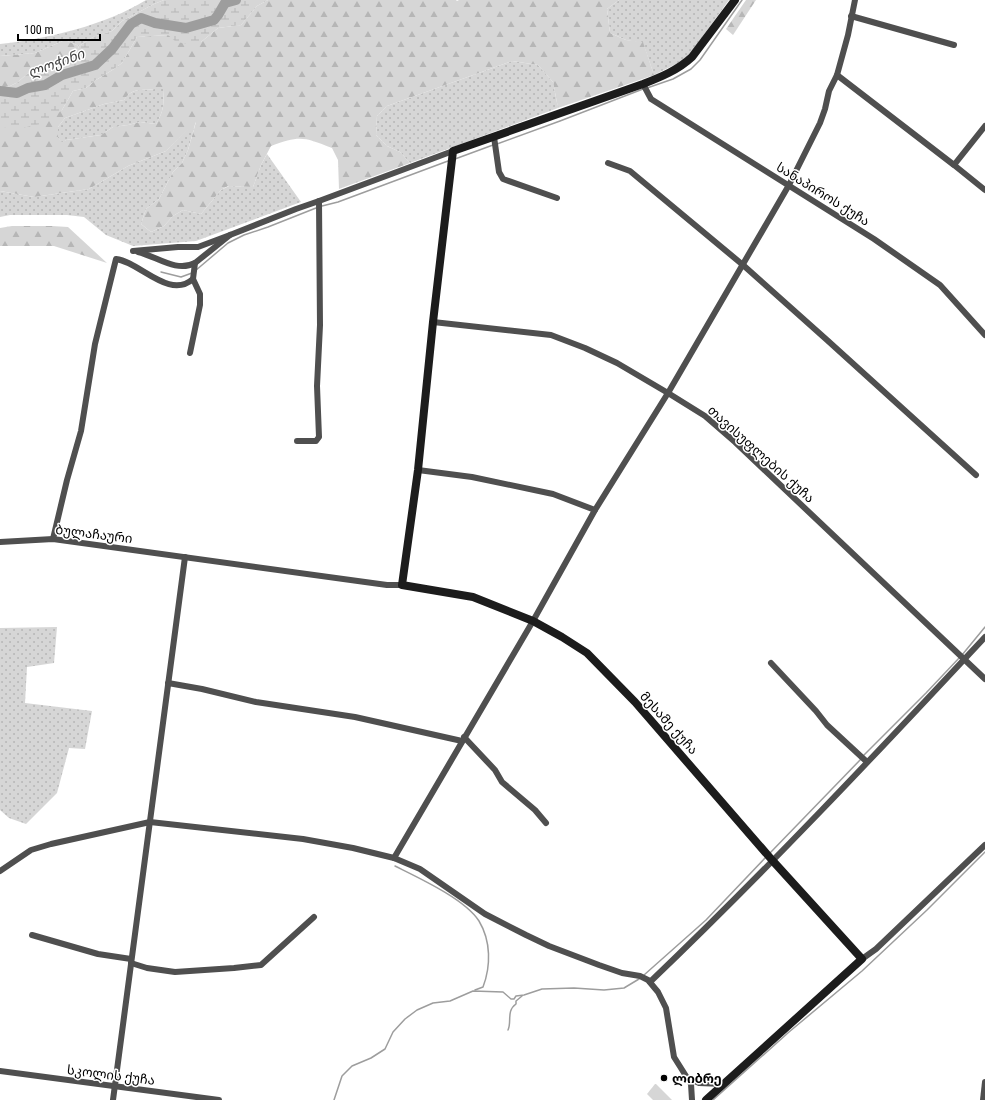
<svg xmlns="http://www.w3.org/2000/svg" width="985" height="1100" viewBox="0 0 985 1100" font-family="'Roboto Condensed','Noto Sans Georgian',sans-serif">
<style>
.grass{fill:url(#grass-dots)}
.forest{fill:url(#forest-firs);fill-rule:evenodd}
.wetland{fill:url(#wetland-marsh)}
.pitch{fill:#d6d6d6}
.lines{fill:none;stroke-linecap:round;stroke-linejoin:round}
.stream{stroke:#9d9d9d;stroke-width:1.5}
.river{stroke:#9d9d9d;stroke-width:10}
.street{stroke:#4f4f4f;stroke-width:6}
.secondary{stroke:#1c1c1c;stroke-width:8}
.poi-dot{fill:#000;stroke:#fff;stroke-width:1.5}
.labels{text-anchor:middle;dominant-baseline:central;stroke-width:3;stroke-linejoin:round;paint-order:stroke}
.street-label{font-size:13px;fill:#000;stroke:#fff}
.poi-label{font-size:13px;font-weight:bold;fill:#000;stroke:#fff;text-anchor:start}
.water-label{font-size:14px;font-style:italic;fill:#3e3e3e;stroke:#fff}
</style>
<defs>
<pattern id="grass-dots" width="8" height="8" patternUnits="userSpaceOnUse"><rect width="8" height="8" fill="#d6d6d6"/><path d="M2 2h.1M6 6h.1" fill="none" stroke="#b6b6b6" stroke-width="1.8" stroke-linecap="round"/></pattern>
<pattern id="forest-firs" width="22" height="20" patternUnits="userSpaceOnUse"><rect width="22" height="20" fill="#d6d6d6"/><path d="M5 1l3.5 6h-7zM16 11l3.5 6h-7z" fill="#b6b6b6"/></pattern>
<pattern id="wetland-marsh" width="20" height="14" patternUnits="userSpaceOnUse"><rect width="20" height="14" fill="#d6d6d6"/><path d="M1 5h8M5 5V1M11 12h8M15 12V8" fill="none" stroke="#b6b6b6"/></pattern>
</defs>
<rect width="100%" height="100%" fill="#fff"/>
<!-- grass -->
<g class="grass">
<path d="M146,0H164L154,4L122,21L112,31L93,37L79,46L65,40L35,53L0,56V44C47,39 106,25 146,0Z"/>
<polygon points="619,0 729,0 692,51 682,61 654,75 643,43 626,40 610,33 607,9"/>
<polygon points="512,61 538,65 553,82 558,108 410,163 400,152 387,146 376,135 377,116 387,106"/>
<path d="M155,89H163C164,104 164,111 156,124L140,122L128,125L113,127L101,135L66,140L62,143L58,138V127L65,118L104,104L124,100C133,87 141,91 155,89Z"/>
<polygon points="196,121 188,150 182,163 173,172 159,199 146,209 141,224 151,232 164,226 173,216 183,210 201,214 221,190 229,186 253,187 261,165 267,154 301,202 196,241 133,246 106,235 84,217 67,215 10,215 0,217 0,191 34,197 89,189 128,166 166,151"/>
<polygon points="57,627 54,663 27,667 25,703 92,711 85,749 69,748 57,793 26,824 9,818 0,810 0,628"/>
</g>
<!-- forest -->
<g class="forest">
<path d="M268,0H456L457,1L459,0H619L607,9L610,33L626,40L643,42L654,75L558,108L553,82L538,65L512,61L387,106L377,116L376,135L387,146L400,152L410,163L339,189L338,160L332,148C304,137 300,135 271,146L261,165L253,187L228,186L221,190L201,214L183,210L173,216L164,226L151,232L141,224L146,209L159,199L173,172L182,163L188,150L196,122L166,151L128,166L89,189L34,197L0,191V127L62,110L73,91L86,88L96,80L114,69L122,63L137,37L168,35L201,42L218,28L241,25L257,6ZM155,89H163C164,104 164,111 156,124L140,122L128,125L113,127L101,135L66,140L62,142L58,138V127L65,118L104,104L124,100C133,87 141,91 155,89Z"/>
<polygon points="746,0 756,0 733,35 726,29"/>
<polygon points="65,40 79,46 75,57 27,74 18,82 10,86 0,88 0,56 35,53"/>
<polygon points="12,226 52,226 68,227 107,263 54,246 0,246 0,228"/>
</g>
<!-- wetland -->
<polygon class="wetland" points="164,0 268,0 257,6 241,25 218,28 201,42 189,44 176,42 168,35 137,37 122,63 114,69 96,80 86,88 73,91 62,110 46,123 22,128 0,127 0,88 10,86 18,82 27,74 36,69 75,57 79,46 93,37 112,31 122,21 154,4"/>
<!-- pitch -->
<polygon class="pitch" points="655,1084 656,1084 672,1100 653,1100 647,1094"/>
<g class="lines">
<!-- stream -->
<g class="stream">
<polyline points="647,88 673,79 691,69 700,60 742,0"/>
<polyline points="497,144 560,121 643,89"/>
<polyline points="455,159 493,145"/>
<polyline points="322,206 338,202 448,161"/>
<polyline points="195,271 228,243 244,235 268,227 316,208"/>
<polyline points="161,272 181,277 192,273"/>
<polyline points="962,655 985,627"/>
<polyline points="863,756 926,693 960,657"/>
<polyline points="770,853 861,759"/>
<path d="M395,866C419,878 465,899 479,921C491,941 491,966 483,987L475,990"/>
<polyline points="644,975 706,920 766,857"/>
<path d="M508,1030C512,1022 506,1011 516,1004V1001L522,996"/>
<polyline points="334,1100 342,1076 352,1066 371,1058 385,1049 393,1032 405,1019 417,1010 433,1003 450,1001 473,991 503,992 511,999 514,999 516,996 524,995 542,989 574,988 604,990 624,988 639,979"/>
<polyline points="713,1100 789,1032 862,971 927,910 985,852"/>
</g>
<!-- river -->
<polyline class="river" points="0,91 17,93 28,88 45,85 62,75 95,65 112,49 131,24 141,18 155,23 186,28 214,20 218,15 225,3 236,0"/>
<!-- street -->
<g class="street">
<polyline points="851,16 954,45"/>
<polyline points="837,75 954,165 985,190"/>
<polyline points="643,84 651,99 874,239 940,285 985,335"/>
<polyline points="494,137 499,172 503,179 557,198"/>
<polyline points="608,163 630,171 743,265 827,340 976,475"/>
<polyline points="954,165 985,126"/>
<polyline points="133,251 178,247 198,247 230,235 296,209 319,201 453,151"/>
<path d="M138,252C156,256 176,273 195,263"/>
<polyline points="433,322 551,335 585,348 617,363 668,393 705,416 735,442 985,679"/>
<polyline points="190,353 200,305 200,294 193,279"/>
<polyline points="297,441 316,441 319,437 317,386 320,325 319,201"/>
<polyline points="418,470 472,477 553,494 595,510"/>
<path d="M53,539L67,480L81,431L95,344L116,259C140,262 169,300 193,279L195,263L230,235"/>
<polyline points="0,542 53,539 387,585 402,585"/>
<polyline points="771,663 816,711 827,725 867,762"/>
<polyline points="168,683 202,689 256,702 355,717 462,741"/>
<polyline points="464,737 495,770 502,782 535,810 546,823"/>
<polyline points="394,858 533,621 595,510 668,393 789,185 820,123 825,109 829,91 837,75 848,35 855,0"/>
<polyline points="0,871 31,850 51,844 150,822 303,839 353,848 394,858 420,869 485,914 526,935 549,946 599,965 622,973 640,976 648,980 658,992 666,1008 674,1057 691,1084 692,1100"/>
<polyline points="32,935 98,954 131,959"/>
<polyline points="862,959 876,949 985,845"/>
<polyline points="131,963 147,968 175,972 234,968 261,965 314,917"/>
<path d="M650,982C766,871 876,754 985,637"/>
<polyline points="0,1071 219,1100"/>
<polyline points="688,1078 699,1083 723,1084"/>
<polyline points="113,1100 185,557"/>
<polyline points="983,1100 985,1082"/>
</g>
<!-- secondary -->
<path class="secondary" d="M706,1100L862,959L772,860L635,702L587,653L562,637L533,621L473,597L402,585L418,470L433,322L453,151L643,84C661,77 678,70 692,57L735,0"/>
</g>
<!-- markers -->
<circle class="poi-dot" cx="664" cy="1078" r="4"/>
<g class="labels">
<!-- street labels -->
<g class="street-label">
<text transform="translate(823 194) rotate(32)">სანაპიროს ქუჩა</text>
<text transform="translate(761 454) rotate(42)">თავისუფლების ქუჩა</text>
<text transform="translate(94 534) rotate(7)">ბულაჩაური</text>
<text transform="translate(669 723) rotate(48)">მესამე ქუჩა</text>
<text transform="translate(111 1075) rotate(7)">სკოლის ქუჩა</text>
</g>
<!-- poi labels -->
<g class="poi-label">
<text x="672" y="1078">ლიბრე</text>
</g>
<!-- water labels -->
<g class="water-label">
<text transform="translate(56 63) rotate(-20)">ლოჭინი</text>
</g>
</g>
<!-- scale -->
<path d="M18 34v6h82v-6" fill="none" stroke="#000000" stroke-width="2"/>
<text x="24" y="34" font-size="12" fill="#000000" stroke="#ffffff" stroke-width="3" paint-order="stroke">100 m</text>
</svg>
